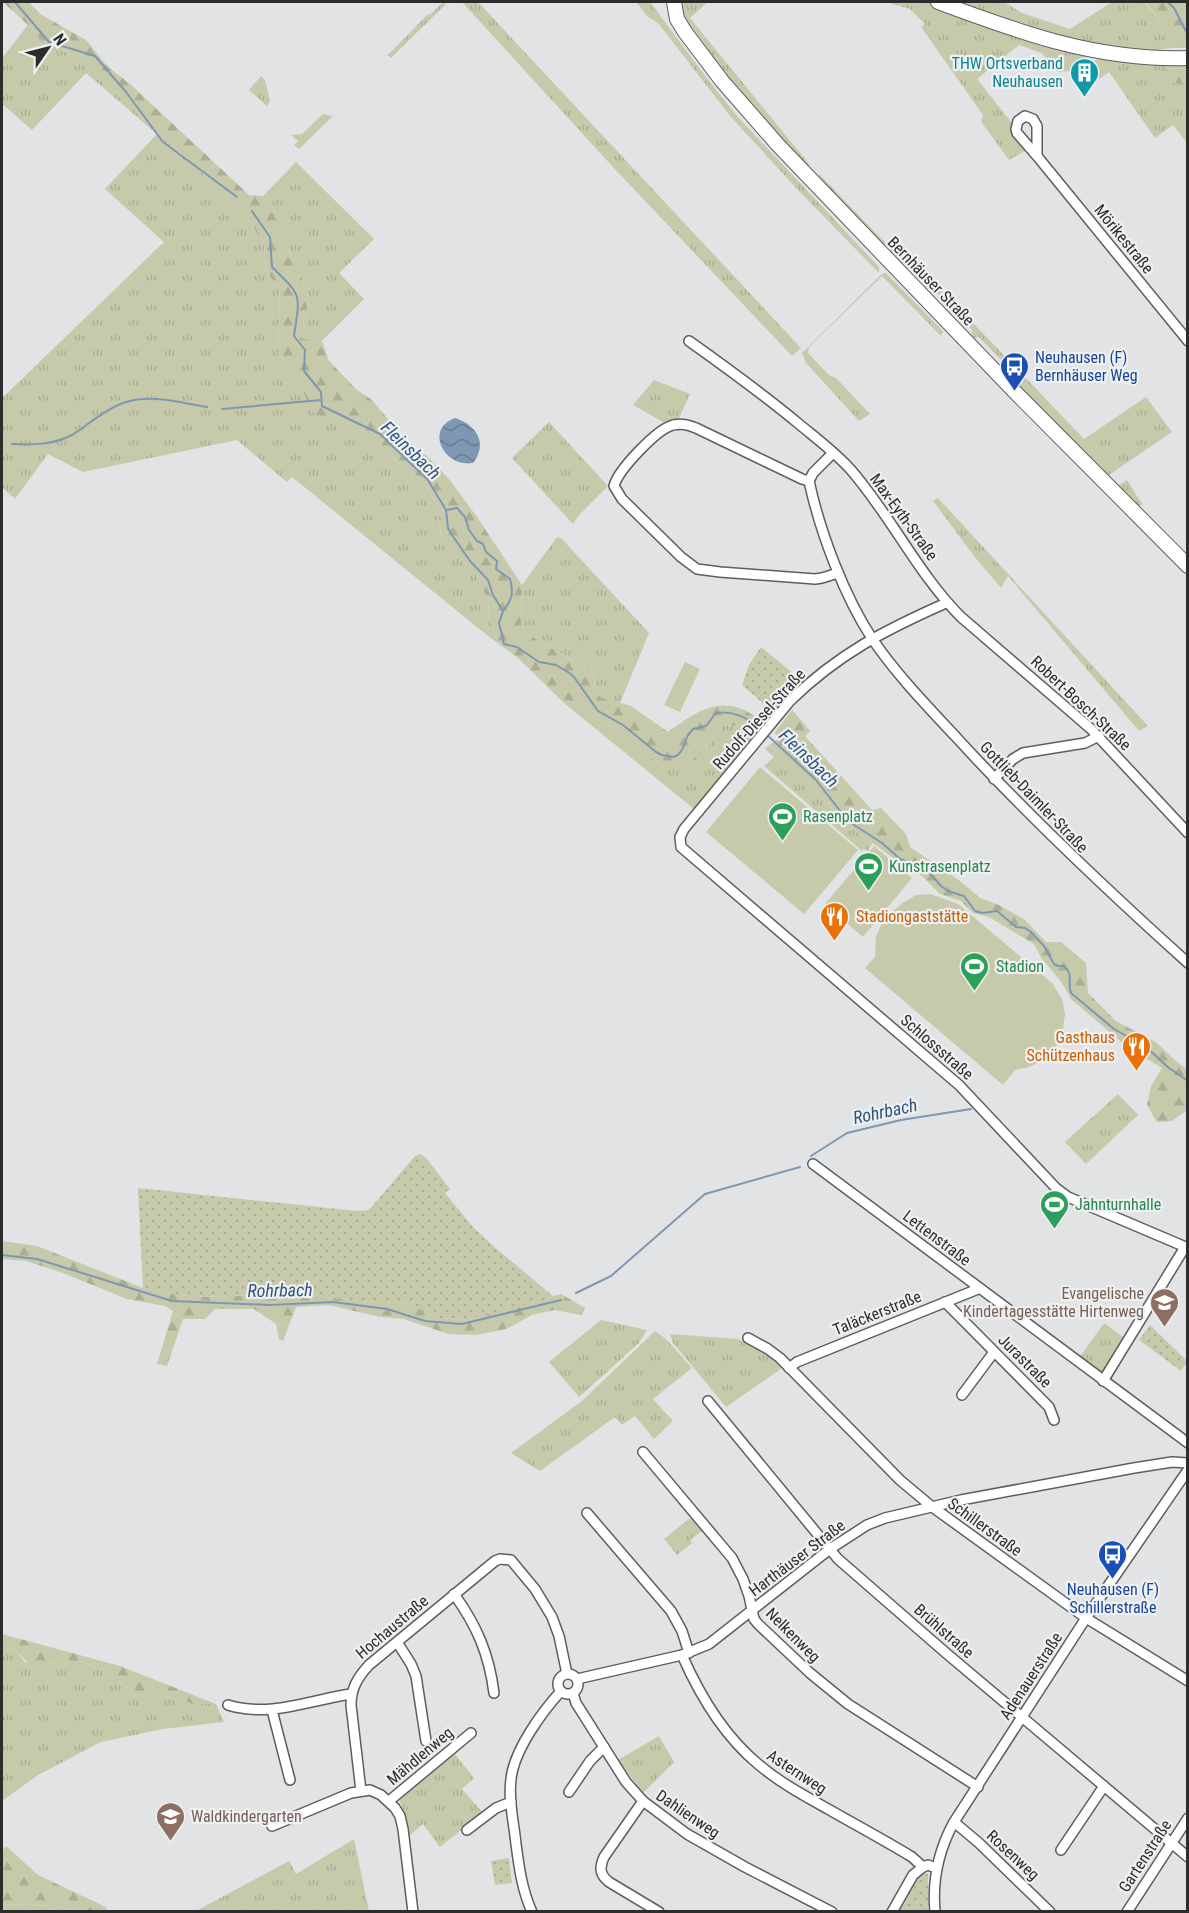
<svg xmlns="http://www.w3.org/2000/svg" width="1189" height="1913" viewBox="0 0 1189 1913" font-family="'Roboto Condensed',sans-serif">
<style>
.grass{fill:url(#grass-tufts)}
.forest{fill:url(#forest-firs)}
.park{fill:url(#park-dots)}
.pitch{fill:#c7caaa}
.water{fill:url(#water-waves)}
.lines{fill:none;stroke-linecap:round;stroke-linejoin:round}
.stream{stroke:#7e98b3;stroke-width:2}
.street-casing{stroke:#5d5e60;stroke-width:12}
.secondary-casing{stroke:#5d5e60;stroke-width:16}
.street{stroke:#fff;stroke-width:9}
.secondary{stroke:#fff;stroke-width:14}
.labels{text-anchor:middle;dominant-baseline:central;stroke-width:4.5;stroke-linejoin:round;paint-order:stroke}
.culture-label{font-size:16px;fill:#0d838f;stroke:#eef0f1;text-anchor:end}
.street-label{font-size:16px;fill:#2b2c2c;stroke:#eef0f1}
.transit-label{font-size:16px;fill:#164399;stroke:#eef0f1;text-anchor:start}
.leisure-label{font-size:16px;fill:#27864d;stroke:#eef0f1;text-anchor:start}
.food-label{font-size:16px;fill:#c56008;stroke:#eef0f1;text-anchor:start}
.education-label{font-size:16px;fill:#785e54;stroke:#eef0f1;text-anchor:end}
.water-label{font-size:18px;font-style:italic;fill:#2f567e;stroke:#eef0f1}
</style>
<defs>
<pattern id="grass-tufts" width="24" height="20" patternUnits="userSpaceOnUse" patternTransform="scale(1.5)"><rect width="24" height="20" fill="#c7caaa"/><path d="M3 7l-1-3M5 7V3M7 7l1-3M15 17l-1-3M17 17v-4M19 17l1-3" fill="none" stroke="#abae92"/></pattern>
<pattern id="forest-firs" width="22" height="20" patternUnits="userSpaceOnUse" patternTransform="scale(1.5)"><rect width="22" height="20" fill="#c7caaa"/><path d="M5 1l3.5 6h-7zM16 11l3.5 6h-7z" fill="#abae92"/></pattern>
<pattern id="park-dots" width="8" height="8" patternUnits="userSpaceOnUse" patternTransform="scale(1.5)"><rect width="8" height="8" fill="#c7caaa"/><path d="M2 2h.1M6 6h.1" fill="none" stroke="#abae92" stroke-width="1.8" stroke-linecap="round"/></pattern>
<pattern id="water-waves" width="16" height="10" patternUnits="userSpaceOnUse" patternTransform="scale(1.5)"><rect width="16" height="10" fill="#7e98b3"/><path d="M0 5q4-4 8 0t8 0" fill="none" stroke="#677c92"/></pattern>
</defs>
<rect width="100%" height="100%" fill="#e1e3e4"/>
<!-- grass -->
<g class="grass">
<polygon points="443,2 446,4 391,58 388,55 428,14 430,15"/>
<polygon points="462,2 478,2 801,348 792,356 612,166"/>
<polygon points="636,2 650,2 709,81 738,117 879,267 879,273 796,188 731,117 658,23 648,17"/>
<polygon points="681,2 708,2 690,18 810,165 804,164 734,86 686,24 682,12"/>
<polygon points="885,2 929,2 1016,33 1086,54 1084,64 1071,71 1058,72 1042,53 1019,45 977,79 1011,122 1011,134 1025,151 1009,160 982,123 981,119 983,115 921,27 925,24 910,9"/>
<path d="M957,2H1004L1022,13L1070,29L1112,2H1144L1165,25L1171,48C1162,49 1153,51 1144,51C1084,51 1013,22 957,2Z"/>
<polygon points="28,25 47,46 86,59 101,80 237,205 264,242 266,271 280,290 278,352 297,380 314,413 366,432 384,451 425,483 438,507 441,537 476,575 489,602 488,636 292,477 287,482 237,440 83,472 48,454 15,499 2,487 2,398 164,242 105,189 157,134 86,73 32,130 2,104 2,58"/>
<polygon points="1100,57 1187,62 1187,68 1166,69 1168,81 1187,86 1187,143 1173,125 1155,138 1109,72 1099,79 1089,65"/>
<polygon points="261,76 265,80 270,101 267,106 249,90"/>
<polygon points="323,114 333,116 299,149 294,145 298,141 291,135 302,134"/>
<polygon points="296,162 374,239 339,273 364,299 322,341 302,339 304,320 309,301 298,266 282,240 282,220 263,196"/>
<polygon points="819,174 902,260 906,257 917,268 912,271 904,268 820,181"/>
<polygon points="883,273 886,273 943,331 941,336 882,276 809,347 808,353 829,375 836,378 870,414 859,421 806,363 802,353"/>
<polygon points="932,280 1084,439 1146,397 1172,432 1109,475 1119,485 1127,480 1142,504 1137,509 1014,382 1015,380 1003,368 1004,363 979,337 974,338 972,335 972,330 932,288 925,285"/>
<polygon points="654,380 690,394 679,418 663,422 633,405"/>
<polygon points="549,422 608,486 580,514 573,524 512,458"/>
<polygon points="938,498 1148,726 1139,731 1008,576 1001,588 974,556 933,501"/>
<polygon points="557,537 562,539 649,633 620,703 601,699 595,688 593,670 556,651 526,633 521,625 522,585"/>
<polygon points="581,700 635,748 663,766 706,748 723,725 740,726 752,739 694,809 564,703"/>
<polygon points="792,710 800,719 790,732 777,740 775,732"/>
<polygon points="769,745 805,777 844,823 872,843 868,851 863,849 862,851 764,766 774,757 765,749"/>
<polygon points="1118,1094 1138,1115 1086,1164 1065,1142"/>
<polygon points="601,1320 647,1330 639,1343 579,1397 549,1362"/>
<polygon points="1104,1323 1126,1339 1102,1374 1079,1358"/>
<polygon points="655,1331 666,1339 692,1368 653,1399 673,1421 654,1439 635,1416 622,1425 615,1417 540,1471 511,1453 582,1401"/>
<polygon points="670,1334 738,1339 768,1355 782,1368 726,1407 673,1343"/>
<polygon points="690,1518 702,1531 690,1540 692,1543 677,1555 664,1539"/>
<polygon points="2,1646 16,1651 25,1662 44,1665 62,1661 79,1661 102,1669 135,1694 157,1698 177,1697 192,1704 216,1704 224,1722 163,1729 101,1742 38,1775 2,1801"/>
<polygon points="659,1736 674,1762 643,1793 618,1760"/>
<polygon points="453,1752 474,1778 462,1789 483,1813 440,1847 423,1824 408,1837 404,1811 398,1798"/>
<polygon points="354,1839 369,1911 196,1911 289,1861 296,1874"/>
<polygon points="2,1904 57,1906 77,1911 2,1911"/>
</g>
<!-- forest -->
<g class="forest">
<path d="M3,2H29L40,14L86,40L107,66L130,84L249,195L263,196L283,220L282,240L298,266L309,301L304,320L302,339L322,341L329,361L357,390L371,399L417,453L426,455L449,479L477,517L522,585L521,625L526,633L556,651L593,670L595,688L601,698L631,706L668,732C690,717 710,699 739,708C747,710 756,718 764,722L752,739L740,726L723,725L706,748L685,766H663L635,748L581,700L564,703L517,657L488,636L489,602L476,575L441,537L438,507L425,483L384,451L366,432L314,414L297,380L278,352L280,290L266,271L264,242L237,205L101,80L86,59L47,46L28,25Z"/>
<polygon points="1145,2 1187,2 1187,48 1171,48 1165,25"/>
<polygon points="1187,68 1187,86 1168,81 1165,69"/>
<polygon points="800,719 810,731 805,736 872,810 881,808 906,834 910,847 960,881 980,898 999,905 1024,919 1046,942 1061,942 1086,963 1088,993 1116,1021 1157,1043 1177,1062 1187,1069 1187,1110 1172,1121 1157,1122 1147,1105 1151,1086 1162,1068 1151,1061 1138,1056 1071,999 1062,983 1042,959 1034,944 989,917 973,913 961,901 940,894 921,875 899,862 844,823 805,777 769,745 790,732"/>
<polygon points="2,1241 37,1246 143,1288 193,1297 305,1294 357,1301 410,1303 435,1318 469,1319 561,1294 585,1308 581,1315 554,1310 532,1315 506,1329 476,1335 448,1334 404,1319 380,1317 329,1305 296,1307 283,1341 279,1339 276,1324 254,1309 215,1309 205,1319 183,1319 167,1366 157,1364 173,1311 165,1306 127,1299 63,1273 26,1261 2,1259"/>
<polygon points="2,1634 120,1666 216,1704 192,1704 177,1697 157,1698 135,1694 102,1669 79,1661 62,1661 44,1665 31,1666 16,1651 2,1646"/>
<polygon points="6,1846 38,1875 106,1907 107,1911 77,1911 57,1906 2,1904 2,1851"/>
</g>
<!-- park -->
<g class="park">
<polygon points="761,647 801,680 792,688 774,713 742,685 749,665"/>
<polygon points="420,1154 426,1158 450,1189 445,1193 473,1227 491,1244 554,1297 469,1319 435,1318 410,1303 357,1301 305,1294 193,1297 143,1288 138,1188 357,1211 369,1210 415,1156"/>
<polygon points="1150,1325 1187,1361 1181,1371 1139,1340"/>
<polygon points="509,1858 512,1883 495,1885 491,1861"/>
<polygon points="920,1873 928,1874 928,1911 898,1912"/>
</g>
<!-- pitch -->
<g class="pitch">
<polygon points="685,662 700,669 680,712 664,705"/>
<polygon points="760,767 858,850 804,914 706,832"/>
<polygon points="874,846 912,878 863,937 825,904"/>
<polygon points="930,894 958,904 1052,983 1062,999 1065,1014 1062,1036 1054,1050 1042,1061 1026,1068 1015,1070 1003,1085 865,968 875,957 876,937 884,918 904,902 916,895"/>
</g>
<!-- water -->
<path class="water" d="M455,418C477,425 488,444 473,463C444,468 424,429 455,418Z"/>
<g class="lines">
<!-- stream -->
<g class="stream">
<polyline points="15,2 49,42 95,56 126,92 163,142 237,197"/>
<polyline points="1168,2 1174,8 1188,35"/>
<path d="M252,211L270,237L272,267C303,297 300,294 294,336L305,350L304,371L321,392L322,406L380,434L428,480L446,510L448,528L452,535L470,561L488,580L493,595L503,611L499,623L504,644L517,647L539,662L556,665L568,672L574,677L598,711L623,725L656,752L662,755L673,757L678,755L682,750L688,735L693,729L706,726L716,713C734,710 748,718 762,730"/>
<polyline points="222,409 321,400"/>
<path d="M12,444C33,445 53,445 72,435C89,424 104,410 123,403C150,393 181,403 207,407"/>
<path d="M446,510L457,508L465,517L469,530L477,541L483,544L486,552L497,561L496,569L510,579C514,593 512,600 503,611"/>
<path d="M766,734L816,780L848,821L882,843L900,859L928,871L941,886L948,891L964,896L975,911L983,913L997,911L1016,927L1025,928L1031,932L1044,946L1054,964L1058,966H1064C1074,975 1067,981 1071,993L1114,1029L1146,1047L1169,1068L1188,1081"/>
<polyline points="811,1156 847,1133 901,1120 971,1109"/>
<polyline points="2,1255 37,1259 172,1301 270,1305 333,1302 387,1309 425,1321 462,1324 561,1300"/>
<polyline points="576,1293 611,1276 705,1194 800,1167"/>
</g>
<defs>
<g id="street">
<polyline points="1037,156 1037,126 1033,119 1025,116 1018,121 1016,129 1017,133 1037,156 1188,341"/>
<path d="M689,341C727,368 764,395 799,424C817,439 836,453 851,470C891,516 918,574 961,617L1091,729L1188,833"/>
<path d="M809,481C820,532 844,596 873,640C897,675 927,706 956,737C1029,817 1107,890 1188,963"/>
<path d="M809,481L802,479L696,428C688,425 682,423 673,425C657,429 618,470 614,486L622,499L681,557L697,569L720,572L815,579L822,578L838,573"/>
<polyline points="809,481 813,473 833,453"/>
<path d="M946,603C885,630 838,654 790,701L684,829L680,837L681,847L959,1085L1056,1188L1068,1197L1188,1248"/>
<polyline points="994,779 1013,759 1023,753 1085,743 1099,736"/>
<polyline points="813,1164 1188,1443"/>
<polyline points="945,1302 1049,1407 1054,1420"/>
<polyline points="748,1338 768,1349 780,1358 900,1480 931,1506 1086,1618 1188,1681"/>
<polyline points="789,1368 797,1362 978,1289"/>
<polyline points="1103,1381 1185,1247"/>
<polyline points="962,1395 994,1352"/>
<polyline points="708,1401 838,1559 946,1653 1188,1857"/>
<polyline points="643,1452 732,1558 743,1579 749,1596 754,1619 758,1624 810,1673 848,1704 978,1787"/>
<polyline points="587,1513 671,1611 682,1631 689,1653"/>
<path d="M454,1594C477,1626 489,1654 494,1693"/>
<polyline points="397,1642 411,1664 416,1676 426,1741"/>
<path d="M682,1655C700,1696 723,1735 758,1764C779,1782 803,1795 828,1809C856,1825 884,1840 912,1857L923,1867L928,1865L936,1868"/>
<circle cx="568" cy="1684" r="10"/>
<polyline points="577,1679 682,1655 709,1644 830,1549 867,1525 885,1518 961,1500 1134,1468 1172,1462 1188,1463"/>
<polyline points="573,1693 576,1703 626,1782 643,1801 687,1834 745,1867 832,1912"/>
<path d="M228,1705C270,1718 310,1700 351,1694"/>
<polyline points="272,1710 290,1780"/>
<path d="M361,1791L351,1705C351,1688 358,1677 369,1665L495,1561L500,1559L511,1560L535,1589L552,1617L559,1636L567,1674"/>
<polyline points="569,1792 590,1761 604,1747"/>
<polyline points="389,1801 471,1733"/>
<path d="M643,1801L604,1857C599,1868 600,1875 609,1882L659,1912"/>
<polyline points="954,1822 979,1843 1050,1912"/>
<polyline points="272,1826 351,1793 370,1790 381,1795 395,1808 400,1816 403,1829 413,1912"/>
<polyline points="467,1830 496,1808 511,1802"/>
<polyline points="1061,1850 1104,1786"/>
<path d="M532,1912C522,1890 519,1867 516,1844C514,1823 508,1800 511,1779C514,1750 542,1712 561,1691"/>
<polyline points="892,1912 913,1875 923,1867"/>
<path d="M935,1912C932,1879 938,1851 954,1822L1086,1618L1188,1470"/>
<polyline points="1127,1912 1188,1818"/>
</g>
<g id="secondary">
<polyline points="674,2 677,19 685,32 722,81 778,145 1014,391 1188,566"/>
<path d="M938,2C1021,33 1098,61 1188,58"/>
</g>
</defs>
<!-- street casing -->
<use href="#street" class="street-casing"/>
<!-- secondary casing -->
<use href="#secondary" class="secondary-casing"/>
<!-- street -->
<use href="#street" class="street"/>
<!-- secondary -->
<use href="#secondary" class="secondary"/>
</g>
<!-- icons -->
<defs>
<symbol id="building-pin" viewBox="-11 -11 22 30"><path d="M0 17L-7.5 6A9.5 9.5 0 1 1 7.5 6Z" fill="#0f9aa8" stroke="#eef0f1"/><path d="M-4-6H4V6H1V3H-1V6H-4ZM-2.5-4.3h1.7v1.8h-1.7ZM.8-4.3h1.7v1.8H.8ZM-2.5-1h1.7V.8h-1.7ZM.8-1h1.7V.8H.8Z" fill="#fff"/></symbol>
<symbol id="bus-pin" viewBox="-11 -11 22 30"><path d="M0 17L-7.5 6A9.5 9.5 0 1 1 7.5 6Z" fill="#1a4fb4" stroke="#eef0f1"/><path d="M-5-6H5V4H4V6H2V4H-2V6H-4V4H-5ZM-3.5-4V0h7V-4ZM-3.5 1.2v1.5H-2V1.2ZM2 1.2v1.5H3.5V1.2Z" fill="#fff"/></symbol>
<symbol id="stadium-pin" viewBox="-11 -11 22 30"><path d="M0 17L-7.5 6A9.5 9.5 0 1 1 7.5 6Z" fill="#2e9e5b" stroke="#eef0f1"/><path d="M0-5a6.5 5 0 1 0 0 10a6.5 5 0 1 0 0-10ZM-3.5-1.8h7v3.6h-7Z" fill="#fff"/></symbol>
<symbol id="restaurant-pin" viewBox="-11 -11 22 30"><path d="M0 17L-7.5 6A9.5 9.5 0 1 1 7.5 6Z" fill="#e8710a" stroke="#eef0f1"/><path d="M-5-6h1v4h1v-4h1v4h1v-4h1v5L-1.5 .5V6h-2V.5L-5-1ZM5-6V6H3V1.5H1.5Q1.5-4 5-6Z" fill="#fff"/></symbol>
<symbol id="school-pin" viewBox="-11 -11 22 30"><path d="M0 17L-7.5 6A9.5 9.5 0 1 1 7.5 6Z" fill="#8d6e63" stroke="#eef0f1"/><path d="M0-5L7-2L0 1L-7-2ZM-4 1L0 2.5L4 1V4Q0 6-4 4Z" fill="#fff"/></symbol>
</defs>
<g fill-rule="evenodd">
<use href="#building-pin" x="1068" y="56" width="33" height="45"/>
<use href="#bus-pin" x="998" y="350" width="33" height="45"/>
<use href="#stadium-pin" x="766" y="800" width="33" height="45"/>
<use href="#stadium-pin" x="852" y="850" width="33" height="45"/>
<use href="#restaurant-pin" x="818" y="900" width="33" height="45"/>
<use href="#stadium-pin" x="958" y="950" width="33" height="45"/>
<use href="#restaurant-pin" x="1120" y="1030" width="33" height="45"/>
<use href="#stadium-pin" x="1038" y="1188" width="33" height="45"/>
<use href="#school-pin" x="1148" y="1286" width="33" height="45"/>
<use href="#bus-pin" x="1096" y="1538" width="33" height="45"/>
<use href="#school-pin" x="154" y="1800" width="33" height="45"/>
</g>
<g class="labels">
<!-- culture labels -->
<g class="culture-label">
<text x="1063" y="63">THW Ortsverband<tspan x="1063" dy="18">Neuhausen</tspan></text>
</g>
<!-- street labels -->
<g class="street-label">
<text transform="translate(1124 239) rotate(51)">Mörikestraße</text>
<text transform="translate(931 281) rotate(46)">Bernhäuser Straße</text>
<text transform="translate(904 517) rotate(54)">Max-Eyth-Straße</text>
<text transform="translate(1081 703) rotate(43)">Robert-Bosch-Straße</text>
<text transform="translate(759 719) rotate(-48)">Rudolf-Diesel-Straße</text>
<text transform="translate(1034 797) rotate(46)">Gottlieb-Daimler-Straße</text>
<text transform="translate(937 1047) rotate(41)">Schlossstraße</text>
<text transform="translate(937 1238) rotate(37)">Lettenstraße</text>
<text transform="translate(877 1313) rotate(-22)">Taläckerstraße</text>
<text transform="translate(1025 1361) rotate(45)">Jurastraße</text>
<text transform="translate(985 1527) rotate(36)">Schillerstraße</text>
<text transform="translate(797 1558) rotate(-37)">Harthäuser Straße</text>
<text transform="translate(392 1627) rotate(-40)">Hochaustraße</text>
<text transform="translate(944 1631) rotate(41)">Brühlstraße</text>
<text transform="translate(793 1635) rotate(45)">Nelkenweg</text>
<text transform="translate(1031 1676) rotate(-57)">Adenauerstraße</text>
<text transform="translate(420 1756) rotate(-40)">Mähdlenweg</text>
<text transform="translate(797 1772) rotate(33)">Asternweg</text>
<text transform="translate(688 1814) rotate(34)">Dahlienweg</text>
<text transform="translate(1013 1855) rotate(43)">Rosenweg</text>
<text transform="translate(1145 1856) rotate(-57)">Gartenstraße</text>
</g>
<!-- transit labels -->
<g class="transit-label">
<text x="1035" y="357">Neuhausen (F)<tspan x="1035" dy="18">Bernhäuser Weg</tspan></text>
<text x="1113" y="1589" text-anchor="middle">Neuhausen (F)<tspan x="1113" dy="18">Schillerstraße</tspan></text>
</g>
<!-- leisure labels -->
<g class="leisure-label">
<text x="803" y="816">Rasenplatz</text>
<text x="889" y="866">Kunstrasenplatz</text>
<text x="996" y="966">Stadion</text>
<text x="1075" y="1204">Jahnturnhalle</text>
</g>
<!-- food labels -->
<g class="food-label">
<text x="856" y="916">Stadiongaststätte</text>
<text x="1115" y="1037" text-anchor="end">Gasthaus<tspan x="1115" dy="18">Schützenhaus</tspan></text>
</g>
<!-- education labels -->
<g class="education-label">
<text x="1144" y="1293">Evangelische<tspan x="1144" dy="18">Kindertagesstätte Hirtenweg</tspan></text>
<text x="191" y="1816" text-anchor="start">Waldkindergarten</text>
</g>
<!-- water labels -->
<g class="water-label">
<text transform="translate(411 450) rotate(44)">Fleinsbach</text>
<text transform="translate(809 758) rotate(44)">Fleinsbach</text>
<text transform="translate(885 1111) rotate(-12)">Rohrbach</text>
<text transform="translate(280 1290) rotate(-1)">Rohrbach</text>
</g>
</g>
<!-- border -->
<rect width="1189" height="1913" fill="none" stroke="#2b2c2c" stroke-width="6"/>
<!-- north arrow -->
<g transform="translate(48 48) rotate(55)" stroke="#eef0f1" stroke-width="4.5" paint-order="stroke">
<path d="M0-4.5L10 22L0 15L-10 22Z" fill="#2b2c2c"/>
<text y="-9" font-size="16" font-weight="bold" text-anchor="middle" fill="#2b2c2c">N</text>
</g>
</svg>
